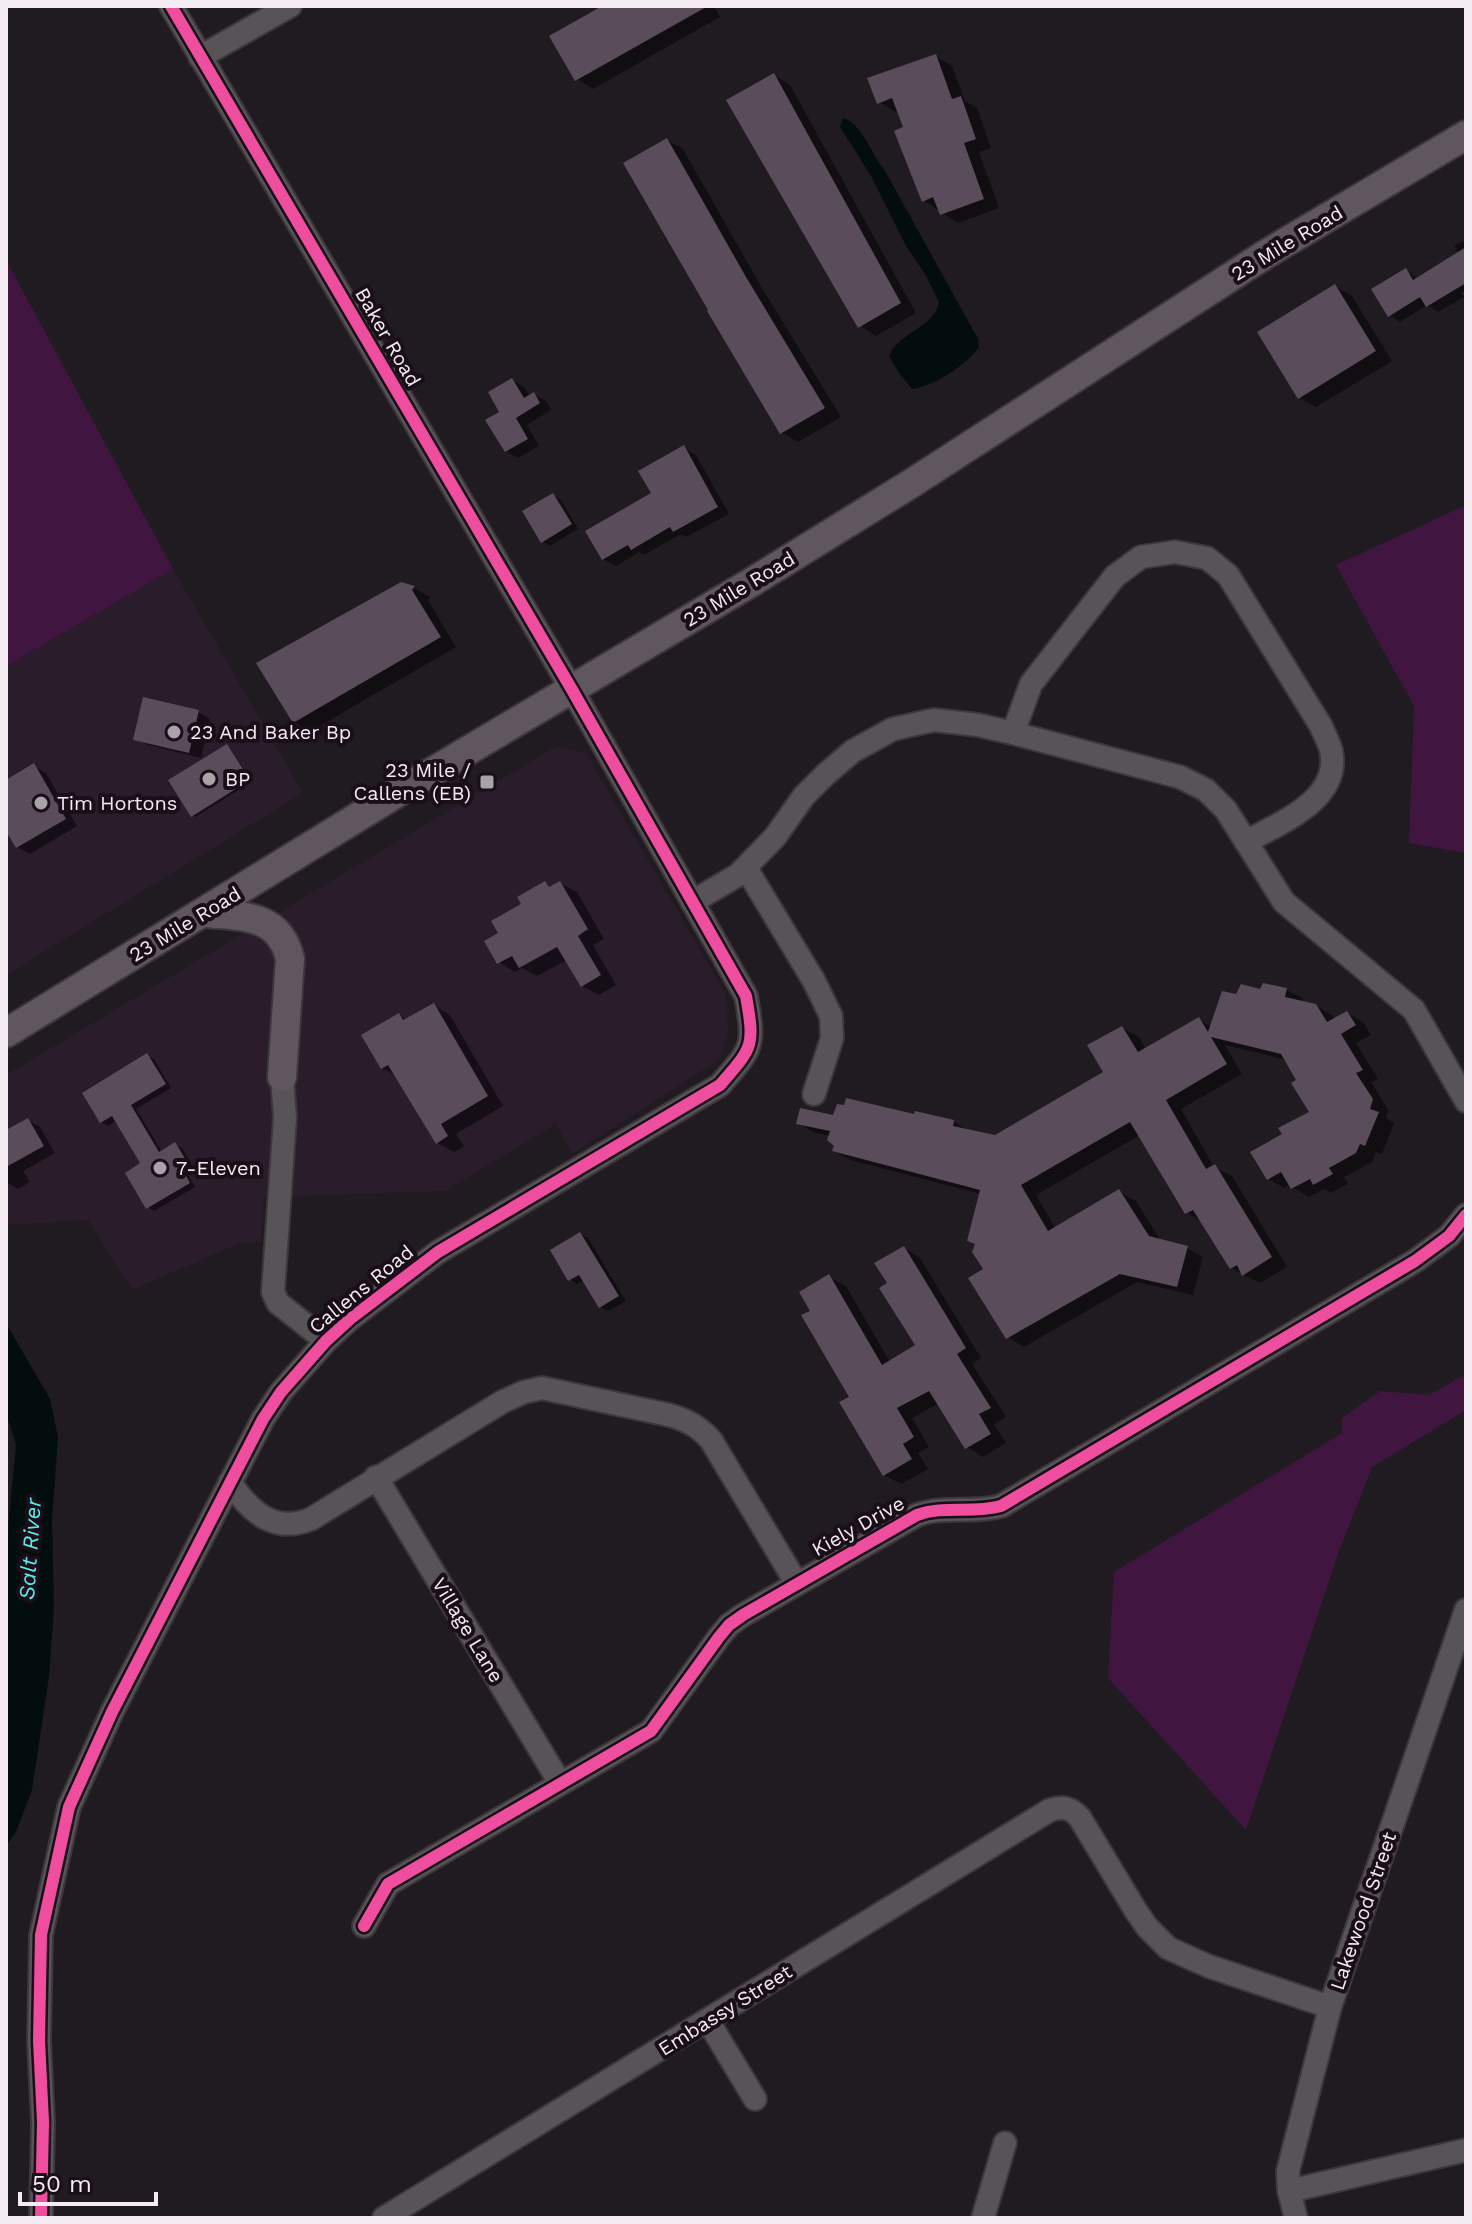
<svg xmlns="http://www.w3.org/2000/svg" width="1472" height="2224" viewBox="0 0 1472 2224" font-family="'Work Sans',sans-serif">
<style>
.built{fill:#2a1c2a}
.green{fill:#401540}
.water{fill:#030d0e}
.shadow{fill:#0007}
.building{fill:#5b4c5b}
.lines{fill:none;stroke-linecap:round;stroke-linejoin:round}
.minor-casing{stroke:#3c373b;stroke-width:26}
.major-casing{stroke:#3c373b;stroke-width:32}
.minor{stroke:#575357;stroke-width:22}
.major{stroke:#60565f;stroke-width:28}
.cycleway-casing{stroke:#1a0f19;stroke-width:17}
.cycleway{stroke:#ef4d9e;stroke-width:12}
.poi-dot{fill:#aaa2a9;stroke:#1a0f19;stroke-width:3}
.labels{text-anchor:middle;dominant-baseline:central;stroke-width:8;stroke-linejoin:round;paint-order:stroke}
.street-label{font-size:20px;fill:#f4ebf3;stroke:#1a0f19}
.poi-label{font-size:20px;fill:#f4ebf3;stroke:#1a0f19;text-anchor:start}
.water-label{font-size:22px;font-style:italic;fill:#5ceae8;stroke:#1a0f19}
</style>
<rect width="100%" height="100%" fill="#201b20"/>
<!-- built -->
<g class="built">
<polygon points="173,569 303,793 6,975 6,666"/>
<polygon points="557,746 586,753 726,994 728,1035 719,1060 572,1154 556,1124 445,1191 264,1197 261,1242 240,1243 132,1290 88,1220 6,1225 6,1075"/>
</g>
<!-- green -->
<g class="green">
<polygon points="6,260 173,569 6,666"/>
<polygon points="1466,505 1466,853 1409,843 1414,706 1336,565"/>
<polygon points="1466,1374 1466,1410 1372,1467 1339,1551 1246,1830 1108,1678 1114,1572 1342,1433 1342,1418 1380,1391 1429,1395"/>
</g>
<!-- water -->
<g class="water">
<path d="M843,118C862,123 871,154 884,169L978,339L979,347C968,364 933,387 912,389L899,373L889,356C898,332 936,327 939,302L925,274L906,246L871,176L840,127Z"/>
<polygon points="6,1323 50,1399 58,1437 52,1521 54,1608 49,1677 32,1790 16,1832 6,1846 6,1598 9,1517 16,1445 6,1413"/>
</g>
<!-- shadow -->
<g class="shadow">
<polygon points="606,6 714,6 720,17 593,89 577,79"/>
<polygon points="935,56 952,66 965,101 977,108 991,148 979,152 999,208 958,223 923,200 906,129 899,110 895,112 879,102"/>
<polygon points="774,75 790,85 916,313 876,336 860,326"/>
<polygon points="667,140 683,149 762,288 841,417 798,442 782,433"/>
<polygon points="1466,240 1466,290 1461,293 1464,297 1438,312 1427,305 1400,322 1389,315 1406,270 1418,279 1459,254 1454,246"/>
<polygon points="1335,286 1352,296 1392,361 1316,407 1299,398"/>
<polygon points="512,380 524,387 530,397 534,394 546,401 551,410 527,425 539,446 518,458 506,451 502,412"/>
<polygon points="684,448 696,455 729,514 686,537 681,534 644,555 639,552 616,566 603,559 653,494"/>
<polygon points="553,495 561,500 578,529 550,546 542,541"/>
<polygon points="401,584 414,588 430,597 428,600 456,647 311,731 294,722"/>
<polygon points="198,712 210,719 201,758 148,745 136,739"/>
<polygon points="227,746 230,748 252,782 195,817 192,815"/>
<polygon points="34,766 46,773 77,826 30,854 17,847 6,827 6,782"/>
<polygon points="560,883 577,892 604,939 593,945 616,985 599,995 582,986 567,960 537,976 522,968 515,972 498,962 501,933 524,904 545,884 552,887"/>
<polygon points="1287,990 1303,999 1302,1003 1316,1006 1333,1016 1335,1020 1347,1013 1363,1022 1371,1035 1356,1043 1378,1079 1371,1082 1388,1110 1386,1118 1394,1123 1382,1154 1376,1152 1372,1162 1344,1177 1348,1184 1331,1193 1324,1189 1309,1197 1293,1188 1291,1184 1284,1188 1268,1178 1285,1135 1312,1113 1299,1081 1287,1060 1225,1045 1242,1074 1181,1109 1214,1167 1232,1176 1287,1267 1260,1283 1231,1268 1204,1223 1187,1213 1140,1135 1036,1195 1056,1229 1119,1192 1136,1201 1161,1241 1187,1248 1203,1257 1193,1295 1137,1282 1024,1347 1007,1337 986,1270 981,1194 850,1160 834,1151 836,1145 830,1136 815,1133 798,1123 834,1117 915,1117 954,1122 971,1132 995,1137 1106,1073 1122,1028 1139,1037 1146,1050 1199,1020 1212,1027 1237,997"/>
<polygon points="434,1005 450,1015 503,1106 456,1134 464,1146 454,1152 437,1143 398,1077 382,1068 399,1015 407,1020"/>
<polygon points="147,1056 154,1059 171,1088 136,1109 162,1152 175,1145 182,1148 194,1169 187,1173 195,1187 154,1211 148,1207 143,1164 117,1120 108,1126 102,1122"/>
<polygon points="28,1120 40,1127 55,1153 23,1171 30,1182 18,1189 6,1182 6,1133"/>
<polygon points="580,1234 588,1238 626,1301 608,1311 600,1307 584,1280 577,1284 570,1279"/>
<polygon points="904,1248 920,1258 981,1358 972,1364 1006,1417 994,1424 1006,1443 983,1457 967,1447 939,1403 912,1418 929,1447 918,1453 928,1469 901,1484 884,1475 813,1311 829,1277 846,1286 890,1362 917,1345 889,1283"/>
</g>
<!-- building -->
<g class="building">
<polygon points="602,6 708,6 575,81 549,36"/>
<polygon points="936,54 952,99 961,96 976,139 964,143 984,199 940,215 933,197 922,202 894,131 903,127 892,98 877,104 867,78"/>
<polygon points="774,73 901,303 858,328 726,100"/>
<polygon points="667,138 746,277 825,408 780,434 707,311 708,310 623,163"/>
<polygon points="1466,247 1466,283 1426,307 1420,297 1388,317 1371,289 1406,268 1413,280"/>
<polygon points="1335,284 1376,351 1298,399 1257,332"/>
<polygon points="512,378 524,398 534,392 540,403 516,418 528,439 505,452 485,420 499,412 488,392"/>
<polygon points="684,445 718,507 673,532 670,527 631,550 628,545 602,560 585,531 651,493 638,471"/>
<polygon points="553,493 572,524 541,543 522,511"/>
<polygon points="401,582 415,586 412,590 441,637 293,723 256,663"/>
<polygon points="143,697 199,710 189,753 133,740"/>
<polygon points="227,744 250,780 191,817 168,780"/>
<polygon points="34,763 66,819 16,848 6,831 6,780"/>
<polygon points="545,881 549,887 560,881 588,929 578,936 601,975 581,987 557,947 519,968 512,956 497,964 484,941 498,933 491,921 521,904 517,897"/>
<polygon points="1263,983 1287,988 1285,997 1316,1004 1327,1022 1347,1011 1356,1025 1341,1034 1363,1070 1356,1073 1373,1099 1370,1109 1379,1112 1365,1146 1360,1144 1356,1153 1329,1168 1333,1174 1313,1185 1310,1179 1291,1189 1281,1172 1267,1180 1250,1152 1282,1134 1278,1128 1309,1112 1291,1083 1296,1080 1281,1054 1211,1037 1227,1064 1166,1100 1206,1169 1215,1164 1272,1257 1242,1276 1237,1265 1230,1269 1193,1210 1185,1214 1130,1122 1021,1185 1048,1231 1119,1189 1149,1236 1188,1246 1177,1287 1120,1274 1006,1339 968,1278 983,1269 972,1252 975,1244 967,1241 980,1190 832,1151 834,1146 827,1140 830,1131 796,1124 800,1108 833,1115 837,1104 844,1105 846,1098 914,1114 915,1111 954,1120 953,1126 995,1135 1103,1072 1087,1045 1122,1026 1138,1052 1199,1017 1208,1032 1222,991 1236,994 1241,984 1260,989"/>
<polygon points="434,1003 488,1096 441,1124 448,1136 436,1144 388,1065 381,1069 361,1035 399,1013 403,1020"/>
<polygon points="147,1053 166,1084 131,1105 159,1152 175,1142 189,1165 182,1169 190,1183 146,1209 125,1173 140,1163 112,1116 100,1123 82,1093"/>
<polygon points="28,1118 44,1146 6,1167 6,1130"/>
<polygon points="580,1232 619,1296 599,1308 579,1275 568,1281 550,1250"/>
<polygon points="904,1246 966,1348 957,1354 991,1408 979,1414 991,1434 965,1449 929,1391 897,1408 914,1437 903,1444 912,1459 883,1476 839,1402 849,1397 801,1315 810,1311 799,1292 829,1274 882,1365 915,1345 879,1288 887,1283 874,1263"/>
</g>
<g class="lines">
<defs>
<g id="minor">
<polyline points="200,57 290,6"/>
<path d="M1013,733L1031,684L1115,576L1141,557L1175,552L1207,558L1228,575L1321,726C1324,734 1329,742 1331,750C1342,800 1279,823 1246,842"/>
<polyline points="746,868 814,981 831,1016 832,1038 814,1094"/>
<polyline points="692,902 738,875 775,837 804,796 826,774 853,751 893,729 934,720 978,725 1013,733 1180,777 1206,790 1226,810 1284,902 1414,1010 1466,1101"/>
<polyline points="282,1077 285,1118 273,1292 278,1303 326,1341"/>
<polyline points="376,1477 560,1783"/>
<path d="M230,1482C250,1512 274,1534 311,1519L502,1402L524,1392L542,1388L669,1415C687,1420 698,1426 711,1440L797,1584"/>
<path d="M364,1926L388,1884L651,1731L719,1637L729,1625L743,1615L917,1515C944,1505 972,1514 1001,1506L1415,1261L1449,1236L1466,1215"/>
<polyline points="708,2021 755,2099"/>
<polyline points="1289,2191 1466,2150"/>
<path d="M41,2218L43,2122L39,2041L41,1935L69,1807L112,1712L263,1419L281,1392L326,1341L350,1319L438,1252L720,1085C753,1047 755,1047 746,996L571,688L171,6"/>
<path d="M384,2218L1050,1810C1064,1806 1071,1808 1080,1818L1136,1911L1147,1927L1168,1948L1208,1966L1330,2007"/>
<polyline points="983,2218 1005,2143"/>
<polyline points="1296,2218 1289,2191 1288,2171 1330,2007 1466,1610"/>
</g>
<g id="major">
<path d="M204,913C242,916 280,914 290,959L282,1077"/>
<polyline points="6,1033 410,785 752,582 912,483 1266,254 1466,135"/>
</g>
</defs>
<!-- minor casing -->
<use href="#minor" class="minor-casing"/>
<!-- major casing -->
<use href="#major" class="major-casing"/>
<!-- minor -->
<use href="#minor" class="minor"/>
<!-- major -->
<use href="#major" class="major"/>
<defs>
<g id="cycleway">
<path d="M364,1926L388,1884L651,1731L719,1637L729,1625L743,1615L917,1515C944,1505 972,1514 1001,1506L1415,1261L1449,1236L1466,1215"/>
<path d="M41,2218L43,2122L39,2041L41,1935L69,1807L112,1712L263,1419L281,1392L326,1341L350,1319L438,1252L720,1085C753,1047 755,1047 746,996L571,688L171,6"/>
</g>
</defs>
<!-- cycleway casing -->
<use href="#cycleway" class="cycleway-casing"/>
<!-- cycleway -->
<use href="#cycleway" class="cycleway"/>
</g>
<!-- markers -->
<g class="poi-dot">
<circle cx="174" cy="732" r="8"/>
<circle cx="209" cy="779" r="8"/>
<rect x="479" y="774" width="16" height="16" rx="4"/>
<circle cx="41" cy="803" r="8"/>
<circle cx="160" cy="1168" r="8"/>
</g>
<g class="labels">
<!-- street labels -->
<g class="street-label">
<text transform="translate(1287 243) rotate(-31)">23 Mile Road</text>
<text transform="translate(388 337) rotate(60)">Baker Road</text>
<text transform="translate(739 589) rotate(-31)">23 Mile Road</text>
<text transform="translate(185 924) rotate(-31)">23 Mile Road</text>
<text transform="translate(361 1289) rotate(-39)">Callens Road</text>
<text transform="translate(858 1526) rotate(-29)">Kiely Drive</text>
<text transform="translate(468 1630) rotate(59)">Village Lane</text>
<text transform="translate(1363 1911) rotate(-71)">Lakewood Street</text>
<text transform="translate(725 2010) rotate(-32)">Embassy Street</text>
</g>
<!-- poi labels -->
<g class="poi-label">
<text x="190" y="732">23 And Baker Bp</text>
<text x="471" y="770" text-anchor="end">23 Mile /<tspan x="471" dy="23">Callens (EB)</tspan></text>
<text x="225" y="779">BP</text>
<text x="57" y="803">Tim Hortons</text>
<text x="176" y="1168">7-Eleven</text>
</g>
<!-- water labels -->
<g class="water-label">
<text transform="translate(30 1549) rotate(-86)">Salt River</text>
</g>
</g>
<!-- border -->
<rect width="1472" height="2224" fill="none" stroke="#f4ebf3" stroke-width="16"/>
<!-- scale -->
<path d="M20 2192v12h136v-12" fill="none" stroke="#f4ebf3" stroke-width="4"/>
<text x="32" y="2192" font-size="24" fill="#f4ebf3" stroke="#1a0f19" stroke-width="6" paint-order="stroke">50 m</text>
</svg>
